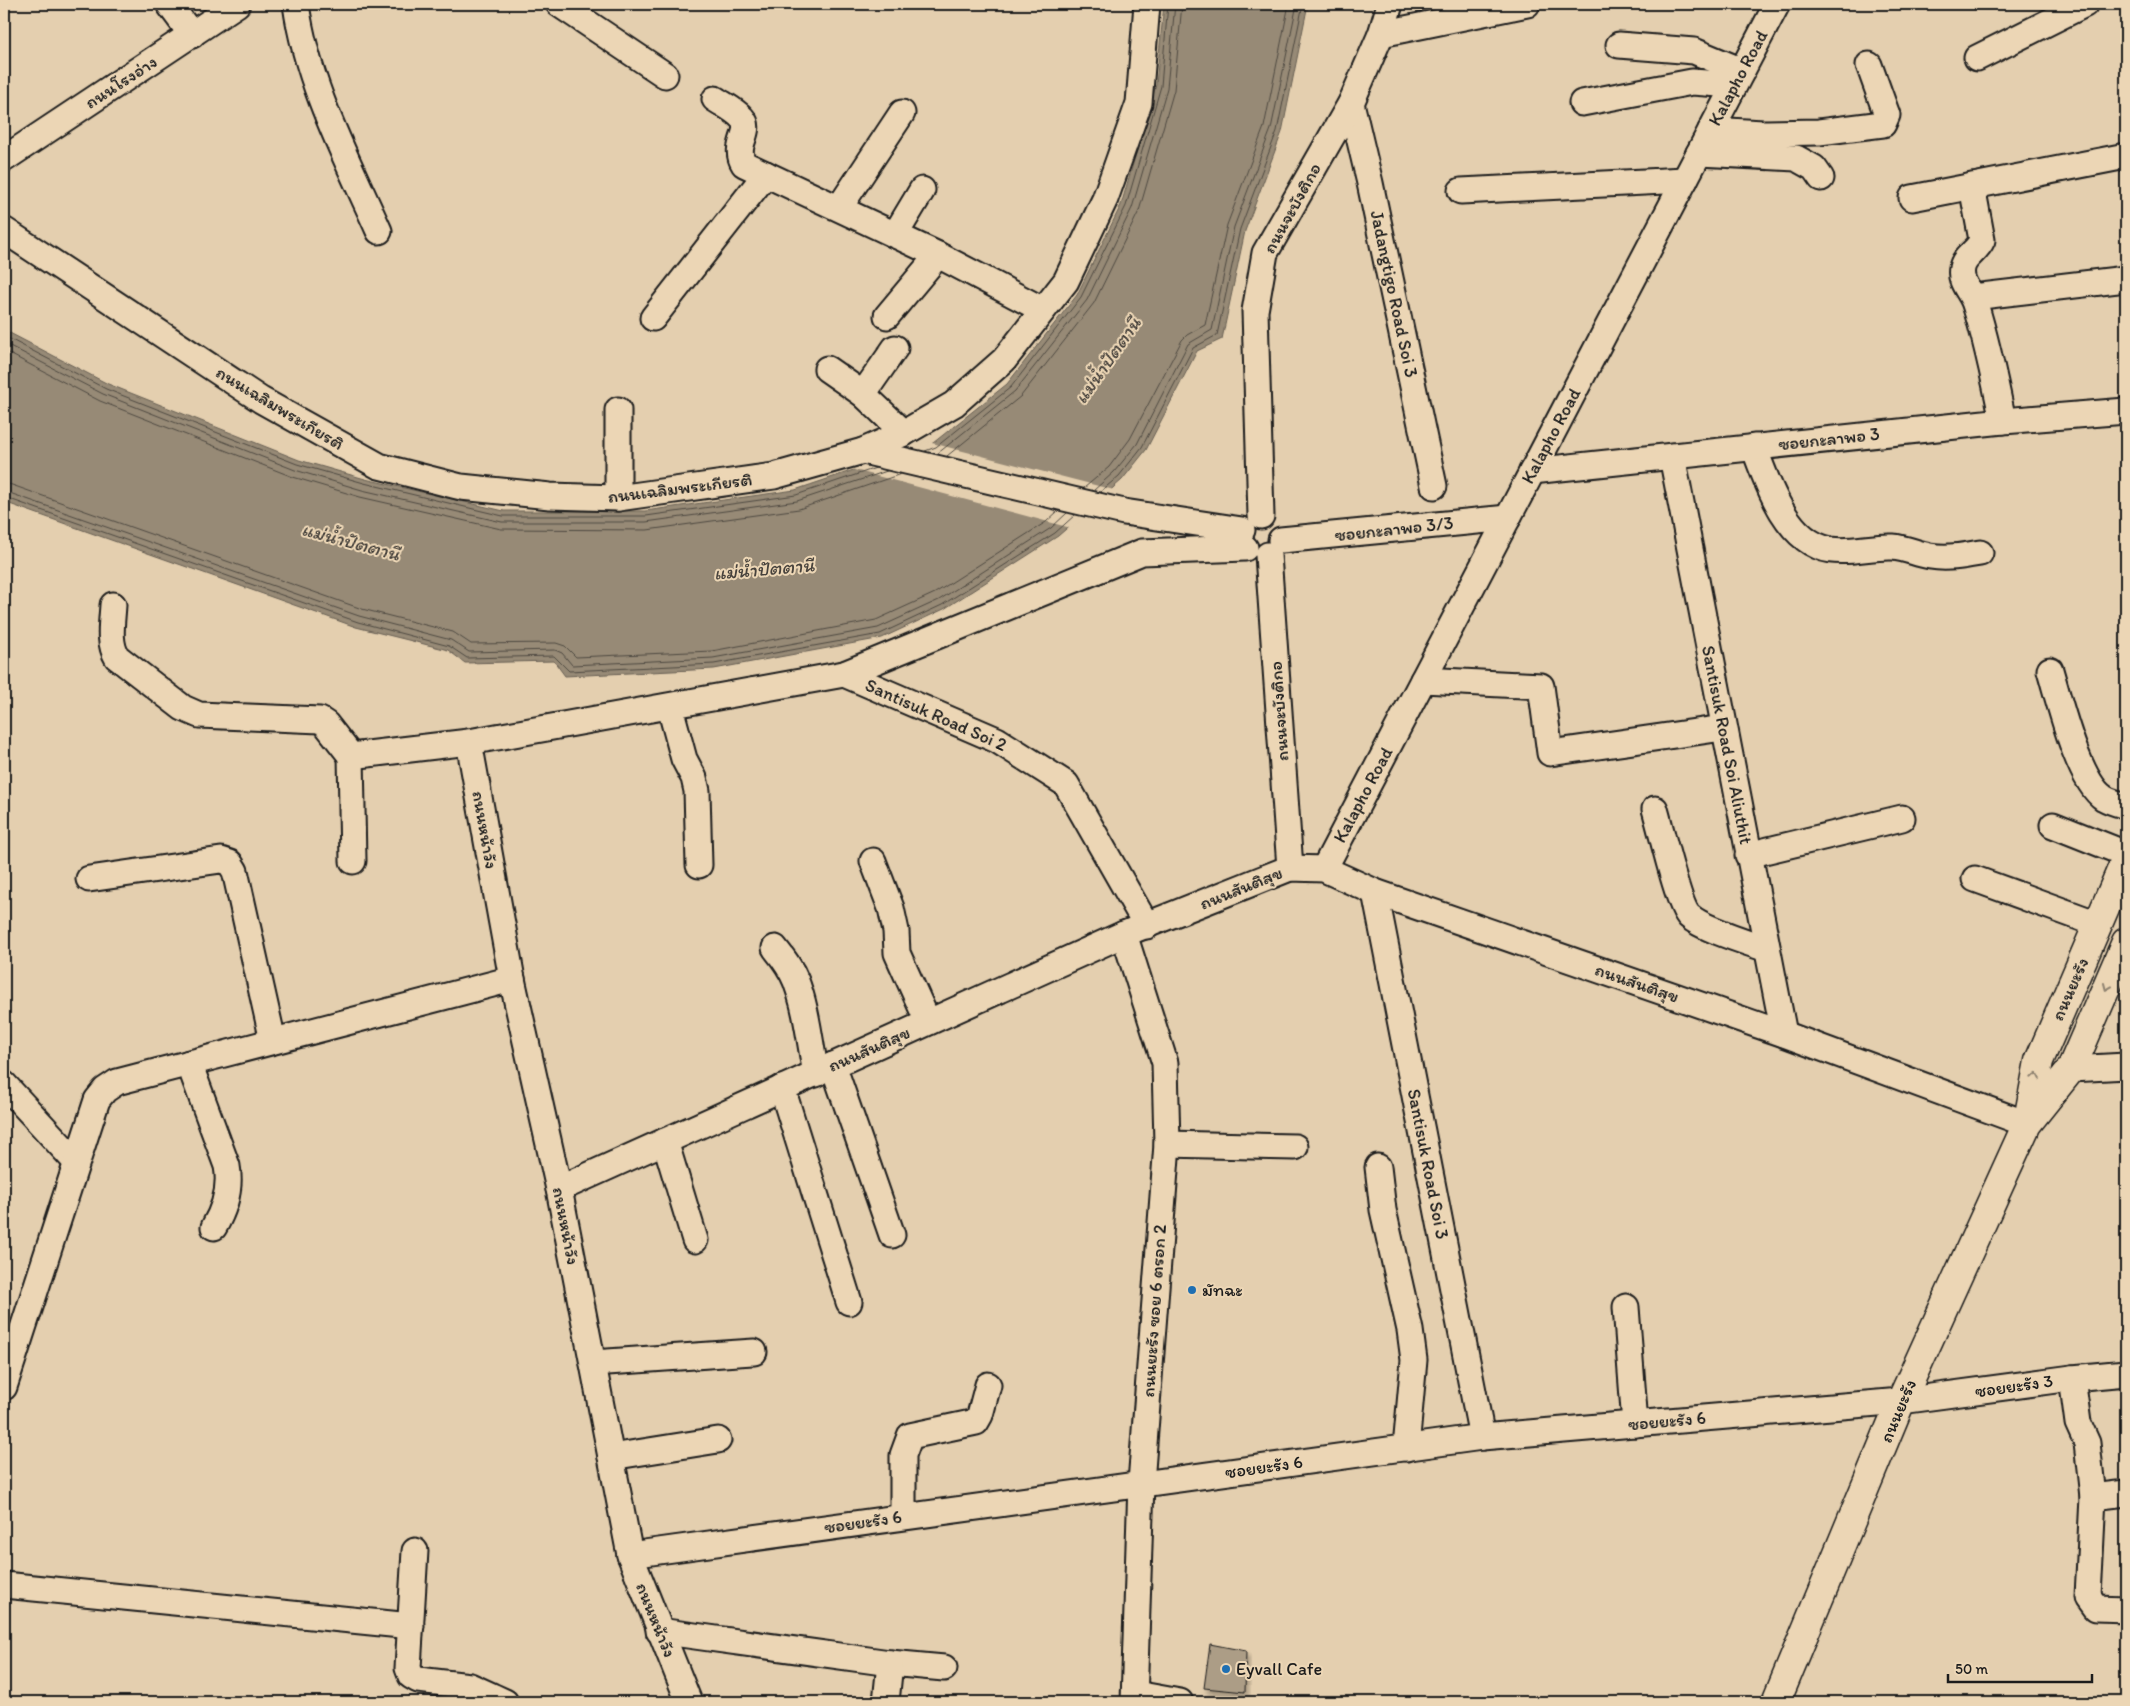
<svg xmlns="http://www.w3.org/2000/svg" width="2130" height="1706" viewBox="0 0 2130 1706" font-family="Itim,'Playpen Sans Thai',sans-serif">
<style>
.water{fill:#978a76;stroke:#665e52}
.pier{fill:#e4cfaf}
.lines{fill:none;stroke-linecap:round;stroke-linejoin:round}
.shore{stroke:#4d4840;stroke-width:1}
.building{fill:#ac9d86;stroke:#1c1c1c;filter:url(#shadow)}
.minor-casing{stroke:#1c1c1c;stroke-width:29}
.major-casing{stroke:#1c1c1c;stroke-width:31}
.minor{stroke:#ecd6b5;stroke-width:25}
.major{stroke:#ecd6b5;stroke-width:28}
.oneway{stroke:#8e8270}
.poi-dot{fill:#1f6fb2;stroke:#ecd6b5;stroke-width:2}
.labels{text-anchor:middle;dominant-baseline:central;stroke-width:4;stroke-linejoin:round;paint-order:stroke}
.street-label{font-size:18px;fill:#1c1c1c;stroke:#ecd6b5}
.poi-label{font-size:18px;fill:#1c1c1c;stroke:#ecd6b5;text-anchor:start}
.water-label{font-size:19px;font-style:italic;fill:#47423c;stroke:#ecd6b5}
</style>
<defs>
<filter id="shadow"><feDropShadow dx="3" dy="5.5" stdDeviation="2.5" flood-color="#0004"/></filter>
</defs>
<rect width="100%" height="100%" fill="#e4cfaf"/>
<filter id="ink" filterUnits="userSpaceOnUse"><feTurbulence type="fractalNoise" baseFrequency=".02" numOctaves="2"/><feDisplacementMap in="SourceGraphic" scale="10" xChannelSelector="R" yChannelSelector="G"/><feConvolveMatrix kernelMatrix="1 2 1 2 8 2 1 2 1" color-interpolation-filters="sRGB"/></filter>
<g filter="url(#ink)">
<!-- water -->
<polygon class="water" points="1164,4 1308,4 1282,132 1245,231 1222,339 1197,351 1146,450 1122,480 1058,536 944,609 882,638 714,669 565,676 554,661 465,663 448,650 356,627 4,502 4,330 108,384 299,460 365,479 504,511 645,511 795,490 933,443 1007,384 1077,295 1121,205 1156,85"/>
<!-- pier -->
<polygon class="pier" points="928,442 1114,490 1071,528 851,469"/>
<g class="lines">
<!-- shore -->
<g class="shore">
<polyline points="4,336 106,389 297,464 364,483 503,516 646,516 796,495 876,468"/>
<polyline points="4,343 103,394 295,470 362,490 502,522 646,522 797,501 887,471"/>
<polyline points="4,351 100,401 293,477 360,497 501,529 647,530 799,509 901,474"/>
<polyline points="925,451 936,447 1011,387 1081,297 1126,206 1161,86 1168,4"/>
<polyline points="937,454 1015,391 1087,300 1132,208 1167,88 1175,4"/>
<polyline points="947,456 1021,396 1094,303 1139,211 1174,90 1182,4"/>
<polyline points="4,483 12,485 362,609 453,632 471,644 556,643 565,646 576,657 712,651 876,620 935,593 1046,522 1058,511"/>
<polyline points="1084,488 1109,467 1130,439 1182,340 1187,335 1205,325 1227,225 1264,127 1289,4"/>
<polyline points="4,491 359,616 451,640 469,652 555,650 562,653 572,665 713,658 878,628 939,600 1051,528 1067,513"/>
<polyline points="1093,491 1114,472 1137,444 1188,344 1212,330 1234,227 1271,129 1297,4"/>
<polyline points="1100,492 1119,476 1142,447 1193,348 1217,335 1240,229 1277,131 1303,4"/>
<polyline points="4,497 358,622 449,646 467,658 554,656 569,671 714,664 880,634 942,605 1055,533 1075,515"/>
</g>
</g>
<!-- building -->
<polygon class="building" points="1210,1644 1246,1651 1245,1692 1204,1688"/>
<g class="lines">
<defs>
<g id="minor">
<polyline points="169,4 192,35"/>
<path d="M296,4C307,84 346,157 379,231"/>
<polyline points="559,4 665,75"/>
<polyline points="1381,34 1527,4"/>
<polyline points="1619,45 1694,51 1742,71"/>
<polyline points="1977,58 2085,4"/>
<path d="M715,99C724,105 735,110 742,118C754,131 732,145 744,164L938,255L1043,310"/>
<polyline points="1351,103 1370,183 1434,486"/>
<polyline points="1582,103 1692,82 1734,85"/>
<polyline points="1711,130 1763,133 1819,132 1883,124 1887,115 1869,65"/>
<polyline points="1699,153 1796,158 1814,168 1821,178"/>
<polyline points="4,159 237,4"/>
<path d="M1972,186L1982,240C1977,252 1964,256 1962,268C1959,283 1971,291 1975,304C1987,342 1995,381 2003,421"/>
<polyline points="1461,191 1685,180"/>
<polyline points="1912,198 2126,156"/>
<polyline points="839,208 902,113"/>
<polyline points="4,230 261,400 379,466 461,487 550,496 618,498 774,476 863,451 904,433 954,404 1004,360 1066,281 1105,199 1139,103 1147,4"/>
<polyline points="895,235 922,190"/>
<polyline points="1973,297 2126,279"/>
<polyline points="887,316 938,255"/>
<polyline points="653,318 766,174"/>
<polyline points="827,369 863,394 904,433"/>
<polyline points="863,394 895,348"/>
<polyline points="618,410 618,498"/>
<path d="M1754,447C1767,483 1787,543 1831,550C1851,553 1872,546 1893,547C1906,548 1917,554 1930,556C1947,559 1963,556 1980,553"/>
<polyline points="863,451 1124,512 1242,530"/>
<polyline points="1672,456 1784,1034"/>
<polyline points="1532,471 2003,421 2126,411"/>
<polyline points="1261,516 1255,311 1265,253 1351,103 1381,34 1390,4"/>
<polyline points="1281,540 1508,518"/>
<polyline points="1268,555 1290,868"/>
<path d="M113,605C112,623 108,642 117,657L183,708L199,715L320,720L326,724L351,756L469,742L844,674L1142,552L1245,548"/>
<path d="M2050,670C2059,700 2078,781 2104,798C2111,802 2119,804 2126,806"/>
<polyline points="844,674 997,740 1066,784 1147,926"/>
<polyline points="1423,680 1541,686 1550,753 1723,728"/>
<polyline points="670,707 684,759 694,778 697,791 699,865"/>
<polyline points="469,742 512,979 559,1189 630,1555 689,1702"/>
<polyline points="351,756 353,861"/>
<path d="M1655,809C1661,829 1678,905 1689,916C1703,929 1747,942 1767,949"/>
<polyline points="2053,825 2126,854"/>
<polyline points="1748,855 1902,818"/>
<polyline points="873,861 891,908 896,931 897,953 928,1022"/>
<polyline points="1324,869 1777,4"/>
<polyline points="89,879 221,860 230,863 235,871 273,1041"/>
<polyline points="1975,879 2098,924"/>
<polyline points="1375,892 1482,1437"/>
<polyline points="1124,934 1165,1063 1167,1144 1141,1483 1134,1702"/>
<path d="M775,948C783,958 791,968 796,981C807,1010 810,1043 816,1074"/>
<path d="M189,1063L227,1166C231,1188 225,1208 214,1227"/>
<polyline points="833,1065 892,1235"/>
<polyline points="2071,1069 2126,1066"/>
<polyline points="4,1084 76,1162"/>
<polyline points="782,1088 849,1302"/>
<polyline points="665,1141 695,1240"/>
<polyline points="1167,1144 1295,1147"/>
<polyline points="1378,1167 1383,1210 1410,1330 1414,1360 1406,1448"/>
<polyline points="559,1189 1124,934 1290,868 1324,869 1375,892 1784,1034 2027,1124"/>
<polyline points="1626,1307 1635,1424"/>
<polyline points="593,1363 754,1352"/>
<polyline points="2072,1378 2078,1423 2087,1443 2093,1497 2088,1597 2096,1608 2126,1609"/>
<polyline points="4,1387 97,1100 105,1090 117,1082 512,979"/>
<polyline points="611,1457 718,1440"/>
<polyline points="2093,1497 2126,1493"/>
<polyline points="903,1516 903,1455 910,1436 976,1422 980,1415 988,1385"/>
<polyline points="415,1551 408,1668 411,1676 418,1680 470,1686 505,1702"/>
<polyline points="630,1555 1482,1437 1901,1401 2072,1378 2126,1373"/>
<polyline points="4,1585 411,1626"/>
<polyline points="659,1631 890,1663 944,1668"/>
<polyline points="1136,1694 1180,1702"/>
<polyline points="886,1702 890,1663"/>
</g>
<g id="major">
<polyline points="2028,1120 2039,1061 2126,859"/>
<polyline points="1776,1702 1901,1401 2027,1124 2071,1069 2126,942"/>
</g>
</defs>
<!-- minor casing -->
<use href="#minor" class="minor-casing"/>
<!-- major casing -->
<use href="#major" class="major-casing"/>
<!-- minor -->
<use href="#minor" class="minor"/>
<!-- major -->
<use href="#major" class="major"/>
</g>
<!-- one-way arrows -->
<defs><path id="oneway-chevron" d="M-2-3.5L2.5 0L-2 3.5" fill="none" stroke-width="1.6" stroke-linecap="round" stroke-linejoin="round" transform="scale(1.25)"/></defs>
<g class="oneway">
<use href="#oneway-chevron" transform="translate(2107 987) rotate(113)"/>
<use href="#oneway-chevron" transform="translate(2036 1076) rotate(-80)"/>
</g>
</g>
<!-- markers -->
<g class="poi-dot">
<circle cx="1192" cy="1290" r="5"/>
<circle cx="1226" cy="1669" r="5"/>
</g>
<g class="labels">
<!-- street labels -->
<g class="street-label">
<text transform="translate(1738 78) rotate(-62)">Kalapho Road</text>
<text transform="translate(121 82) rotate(-33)">ถนนโรงอ่าง</text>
<text transform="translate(1292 208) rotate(-61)">ถนนจะบังติกอ</text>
<text transform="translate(1394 294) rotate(78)">Jadangtigo Road Soi 3</text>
<text transform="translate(280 408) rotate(31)">ถนนเฉลิมพระเกียรติ</text>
<text transform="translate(1551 436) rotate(-62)">Kalapho Road</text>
<text transform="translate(1829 439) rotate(-6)">ซอยกะลาพอ 3</text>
<text transform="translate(680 488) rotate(-7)">ถนนเฉลิมพระเกียรติ</text>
<text transform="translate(1394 529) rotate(-6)">ซอยกะลาพอ 3/3</text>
<text transform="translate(1279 711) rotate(-94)">ถนนจะบังติกอ</text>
<text transform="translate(936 715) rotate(24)">Santisuk Road Soi 2</text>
<text transform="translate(1727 745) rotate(79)">Santisuk Road Soi Aliuthit</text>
<text transform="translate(1363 795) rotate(-62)">Kalapho Road</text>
<text transform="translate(485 830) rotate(80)">ถนนหน้าวัง</text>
<text transform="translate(1241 888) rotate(-22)">ถนนสันติสุข</text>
<text transform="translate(1637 983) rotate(19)">ถนนสันติสุข</text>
<text transform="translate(2070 989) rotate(-66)">ถนนยะรัง</text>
<text transform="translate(869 1049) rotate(-24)">ถนนสันติสุข</text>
<text transform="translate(1428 1164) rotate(79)">Santisuk Road Soi 3</text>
<text transform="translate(566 1226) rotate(79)">ถนนหน้าวัง</text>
<text transform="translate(1154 1311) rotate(-86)">ถนนยะรัง ซอย 6 ตรอก 2</text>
<text transform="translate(2014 1386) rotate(-8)">ซอยยะรัง 3</text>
<text transform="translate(1898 1411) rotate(-67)">ถนนยะรัง</text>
<text transform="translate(1667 1421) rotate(-5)">ซอยยะรัง 6</text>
<text transform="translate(1264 1467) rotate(-8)">ซอยยะรัง 6</text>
<text transform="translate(863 1522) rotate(-8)">ซอยยะรัง 6</text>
<text transform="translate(656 1620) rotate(68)">ถนนหน้าวัง</text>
</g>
<!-- poi labels -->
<g class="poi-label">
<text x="1202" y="1290">มัทฉะ</text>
<text x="1236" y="1669">Eyvall Cafe</text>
</g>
<!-- water labels -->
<g class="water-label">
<text transform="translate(1107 360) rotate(-55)">แม่น้ำปัตตานี</text>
<text transform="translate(351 541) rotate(15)">แม่น้ำปัตตานี</text>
<text transform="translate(764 569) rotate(-5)">แม่น้ำปัตตานี</text>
</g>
</g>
<!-- margin -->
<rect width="2130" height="1706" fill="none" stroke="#ecd6b5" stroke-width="20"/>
<rect x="10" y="10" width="2110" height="1686" fill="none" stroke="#1c1c1c" stroke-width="2" filter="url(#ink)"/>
<!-- scale -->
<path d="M1948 1674v8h144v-8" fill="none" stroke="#1c1c1c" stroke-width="2.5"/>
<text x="1955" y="1674" font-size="15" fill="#1c1c1c" stroke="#ecd6b5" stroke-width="4" paint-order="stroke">50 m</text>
</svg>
